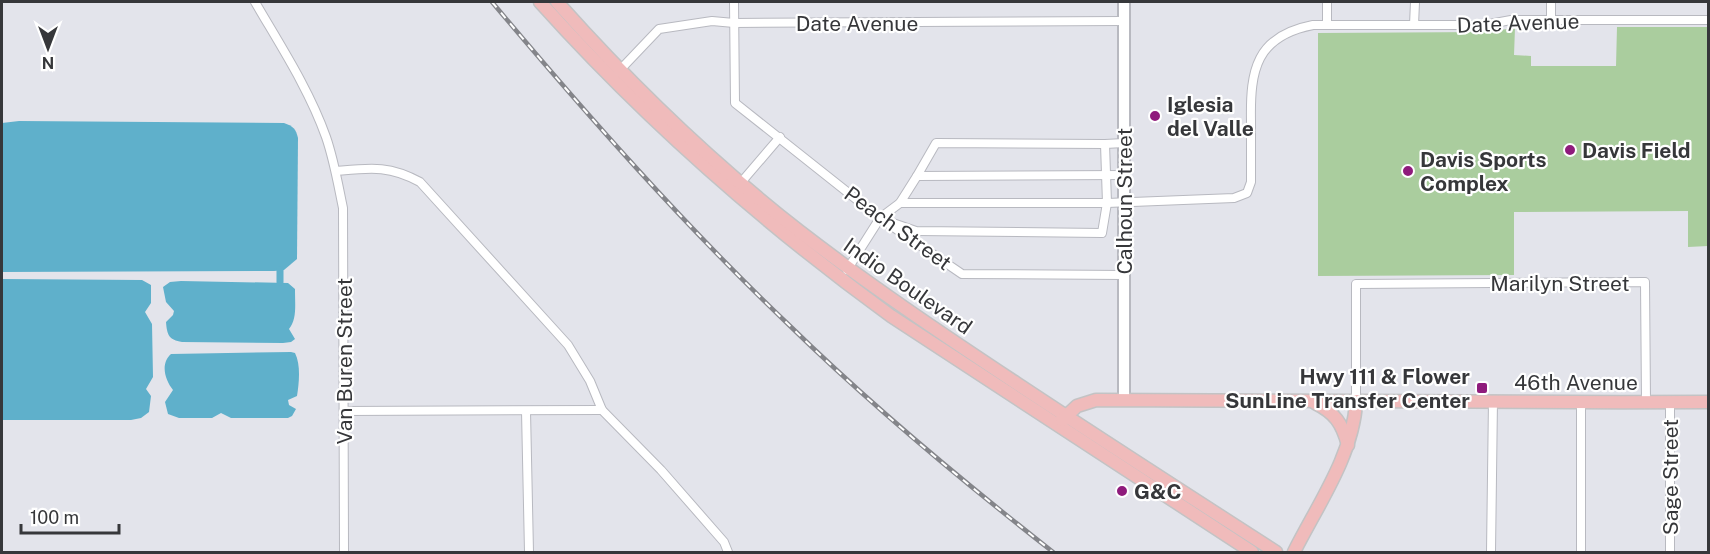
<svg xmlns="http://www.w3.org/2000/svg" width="1710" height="554" viewBox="0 0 1710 554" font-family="'Public Sans',sans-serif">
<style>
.green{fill:#aacd9e}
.water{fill:#5fb0cb}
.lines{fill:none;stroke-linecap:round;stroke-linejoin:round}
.canal{stroke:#5fb0cb;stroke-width:7}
.street-casing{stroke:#b8b9c0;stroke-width:10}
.secondary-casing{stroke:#b8b9c0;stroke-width:14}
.primary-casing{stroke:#c3c3c4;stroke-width:15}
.street{stroke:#fff;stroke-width:8}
.secondary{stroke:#fff;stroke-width:10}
.primary{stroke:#f0bbbb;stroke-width:12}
.rail-casing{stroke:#84858a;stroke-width:4.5}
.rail{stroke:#fff;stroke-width:2;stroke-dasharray:7;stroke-linecap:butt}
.poi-dot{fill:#8f1b7c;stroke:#fff;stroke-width:2}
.labels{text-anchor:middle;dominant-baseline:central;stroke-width:4.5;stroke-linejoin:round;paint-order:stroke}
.street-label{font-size:21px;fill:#36373a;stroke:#fff}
.poi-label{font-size:21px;font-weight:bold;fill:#36373a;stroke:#fff;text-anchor:start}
</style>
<rect width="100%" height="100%" fill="#e3e4eb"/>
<!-- green -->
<polygon class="green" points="1617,27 1708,27 1708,246 1688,247 1688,211 1514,212 1514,275 1318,276 1318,33 1485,32 1515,28 1514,55 1531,56 1531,66 1616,66"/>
<!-- water -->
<g class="water">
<path d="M19,121L284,123C293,126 296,129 298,138L297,259L284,270L274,271L2,272V123Z"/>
<polygon points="2,279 142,280 151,285 151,303 145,312 152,324 153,377 146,389 151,396 149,412 141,418 131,420 2,420"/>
<path d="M181,281L288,283L295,289V292C295,305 297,319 289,329L295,339L291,342L283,343L182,342C169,340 167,335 166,322L173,315L174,311L166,302L163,287L170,282Z"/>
<path d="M291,352L295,353C301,365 299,383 297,396L288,400L289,405L296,409L292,416L288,418H231L221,413L212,418H179L168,414L165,402L173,390C165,380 160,364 171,354Z"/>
</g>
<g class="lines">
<!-- canal -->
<polyline class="canal" points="280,270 280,282"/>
<defs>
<g id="street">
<path d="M255,2C280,45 309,89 326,137C334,160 338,184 343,208L344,552"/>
<polyline points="734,2 735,103 880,218 962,274 1125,275"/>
<polyline points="1327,2 1327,25"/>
<polyline points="1551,2 1551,20"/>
<polyline points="1414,25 1415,2"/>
<polyline points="619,71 659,29 712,21 734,23 1124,21"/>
<polyline points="1105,144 1124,143"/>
<path d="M336,171C370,168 389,165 420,182L568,345L590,381L602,410L661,470L724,542L728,552"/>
<polyline points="738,186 780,137"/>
<path d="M900,203H1107L1234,198L1247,193L1251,182C1251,162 1251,141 1251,121C1250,70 1256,36 1313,25H1484L1511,20H1708"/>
<polyline points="890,222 916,231 1102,233 1107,203 1105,144 936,143 917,176"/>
<polyline points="847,270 880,218 900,203 917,176 1124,175"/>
<polyline points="1356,403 1356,284 1645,282 1646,401"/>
<polyline points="344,411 602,410"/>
<polyline points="526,411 529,552"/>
<polyline points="1491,552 1493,400"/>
<polyline points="1581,552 1581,401"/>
<polyline points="1670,552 1670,402"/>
</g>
<polyline id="secondary" points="1124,400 1124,2"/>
<g id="primary">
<path d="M540,2C647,121 762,222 891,316L1252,552"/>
<path d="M557,2C630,84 712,163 799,231C869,285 942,334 1016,383C1102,440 1189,496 1276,552"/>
<path d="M1315,403C1335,413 1342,423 1348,445"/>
<path d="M1062,420L1077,406L1096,400C1300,400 1504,403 1708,402"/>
<path d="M1294,552C1317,506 1353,455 1356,403"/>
</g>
</defs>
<!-- street casing -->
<use href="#street" class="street-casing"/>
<!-- secondary casing -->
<use href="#secondary" class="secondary-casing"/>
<!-- primary casing -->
<use href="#primary" class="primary-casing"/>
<!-- street -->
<use href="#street" class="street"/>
<!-- secondary -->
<use href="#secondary" class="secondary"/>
<!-- primary -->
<use href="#primary" class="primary"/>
<defs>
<path id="rail" d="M492,2C586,114 683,224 789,325C872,406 961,480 1053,552"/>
</defs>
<!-- rail casing -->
<use href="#rail" class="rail-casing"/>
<!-- rail -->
<use href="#rail" class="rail"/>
</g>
<!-- markers -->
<g class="poi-dot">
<circle cx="1155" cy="116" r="6"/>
<circle cx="1570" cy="150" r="6"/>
<circle cx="1408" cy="171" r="6"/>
<rect x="1476" y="382" width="12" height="12" rx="3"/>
<circle cx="1122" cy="491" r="6"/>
</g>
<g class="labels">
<!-- street labels -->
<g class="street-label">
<text x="857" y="23">Date Avenue</text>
<text transform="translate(1518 23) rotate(-2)">Date Avenue</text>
<text transform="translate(1124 201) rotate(-90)">Calhoun Street</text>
<text transform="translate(898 228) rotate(36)">Peach Street</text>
<text x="1560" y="283">Marilyn Street</text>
<text transform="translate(908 286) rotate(35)">Indio Boulevard</text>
<text transform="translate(344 361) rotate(-90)">Van Buren Street</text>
<text x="1576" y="382">46th Avenue</text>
<text transform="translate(1670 477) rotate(-90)">Sage Street</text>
</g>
<!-- poi labels -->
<g class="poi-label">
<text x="1167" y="104">Iglesia<tspan x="1167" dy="24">del Valle</tspan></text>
<text x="1582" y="150">Davis Field</text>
<text x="1420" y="159">Davis Sports<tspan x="1420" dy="24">Complex</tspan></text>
<text x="1470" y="376" text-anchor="end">Hwy 111 &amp; Flower<tspan x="1470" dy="24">SunLine Transfer Center</tspan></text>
<text x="1134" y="491">G&amp;C</text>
</g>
</g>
<!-- border -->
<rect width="1710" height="554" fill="none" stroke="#36373a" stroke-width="6"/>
<!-- north arrow -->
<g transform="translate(48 48) rotate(180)" stroke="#ffffff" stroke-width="4.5" paint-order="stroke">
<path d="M0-4.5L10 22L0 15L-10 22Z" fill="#36373a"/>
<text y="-9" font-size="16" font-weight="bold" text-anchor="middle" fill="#36373a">N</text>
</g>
<!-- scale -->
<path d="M21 524v9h98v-9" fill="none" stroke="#36373a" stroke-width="3"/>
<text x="30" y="524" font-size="18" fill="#36373a" stroke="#ffffff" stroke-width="4.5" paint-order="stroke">100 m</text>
</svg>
